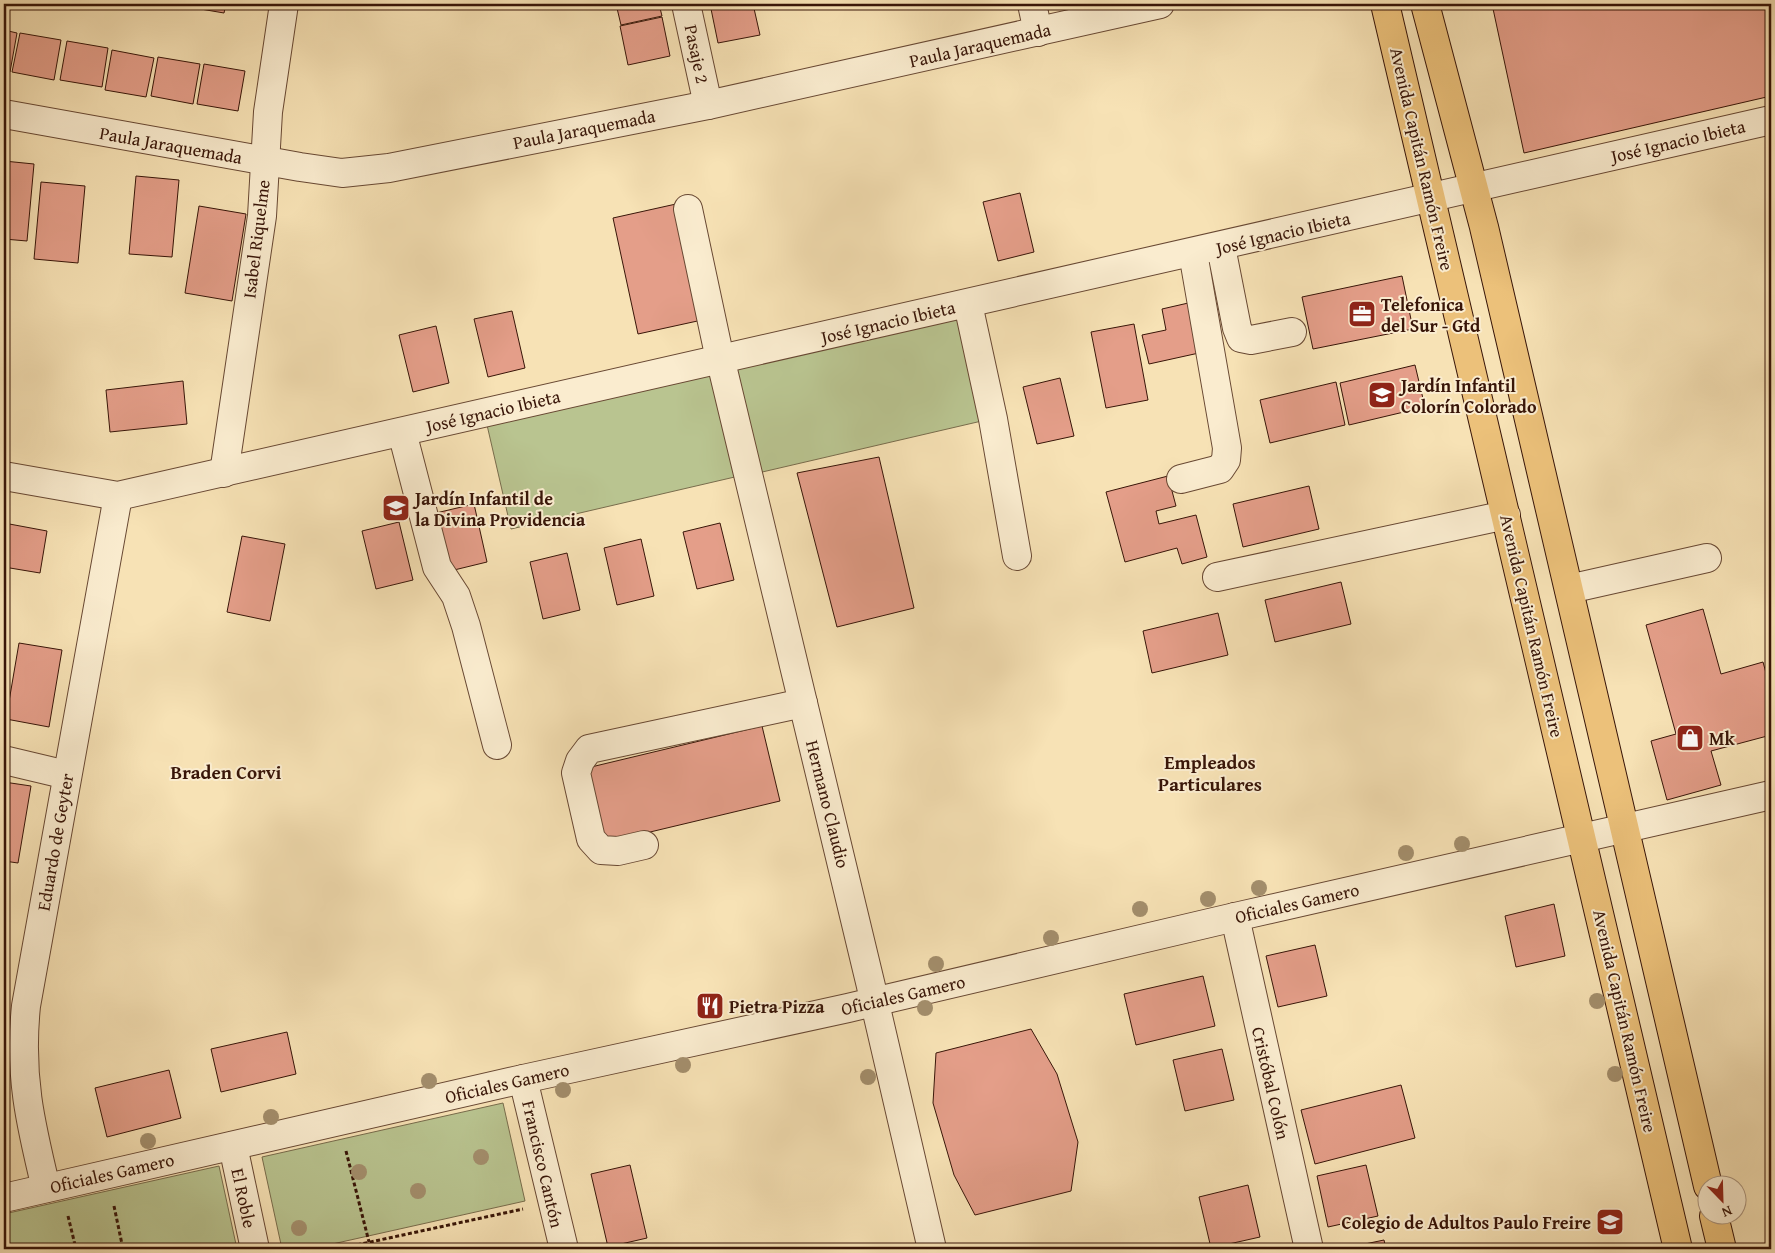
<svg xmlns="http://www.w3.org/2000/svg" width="1775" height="1253" viewBox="0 0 1775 1253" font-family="'Gentium Book Plus',serif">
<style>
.green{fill:#b9c490;stroke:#786c4c}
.building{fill:#e49e89;stroke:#381508}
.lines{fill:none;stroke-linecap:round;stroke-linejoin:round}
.minor-casing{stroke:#684833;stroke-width:30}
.major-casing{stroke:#381508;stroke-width:30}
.path{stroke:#381508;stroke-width:3;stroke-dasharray:4 2.5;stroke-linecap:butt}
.minor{stroke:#faeccf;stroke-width:28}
.major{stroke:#ecc17a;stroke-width:28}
.tree{fill:#a38e6c}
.labels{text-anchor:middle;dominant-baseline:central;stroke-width:4;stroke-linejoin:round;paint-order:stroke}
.street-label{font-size:18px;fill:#381508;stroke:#faeccf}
.poi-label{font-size:18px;font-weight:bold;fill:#381508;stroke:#faeccf;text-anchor:start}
.neighbourhood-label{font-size:19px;font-weight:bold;fill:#381508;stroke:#faeccf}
</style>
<rect width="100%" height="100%" fill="#f7e2b5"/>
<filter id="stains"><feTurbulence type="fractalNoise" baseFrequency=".004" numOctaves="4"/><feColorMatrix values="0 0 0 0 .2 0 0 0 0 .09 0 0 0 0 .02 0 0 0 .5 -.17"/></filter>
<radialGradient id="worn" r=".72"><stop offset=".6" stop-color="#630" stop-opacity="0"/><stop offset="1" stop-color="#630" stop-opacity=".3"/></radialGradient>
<!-- green -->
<g class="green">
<polygon points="962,316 986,420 758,473 734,369"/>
<polygon points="715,372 739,476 511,529 487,425"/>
<polygon points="503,1103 525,1201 310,1249 282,1249 262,1157"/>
<polygon points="219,1166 237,1249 4,1249 4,1214"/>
</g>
<!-- building -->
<g class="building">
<polygon points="183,4 226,4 224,13 183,6"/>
<polygon points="616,4 659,4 662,16 621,25"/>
<polygon points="710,4 753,4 760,35 718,43"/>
<polygon points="1492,4 1769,4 1771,16 1771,96 1524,153"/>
<polygon points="662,17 670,56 628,65 620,26"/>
<polygon points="4,30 17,33 10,72 4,71"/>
<polygon points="20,33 61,40 54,80 12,72"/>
<polygon points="67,41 108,48 102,87 60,80"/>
<polygon points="112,50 154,58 146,97 105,90"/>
<polygon points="158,57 200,64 193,104 151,96"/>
<polygon points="204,64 245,71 238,111 197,104"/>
<polygon points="4,161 34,164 27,241 4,239"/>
<polygon points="136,176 179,180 172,257 129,254"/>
<polygon points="41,182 85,186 78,263 34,259"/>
<polygon points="1020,193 1034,252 998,261 983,202"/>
<polygon points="676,204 702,320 638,334 613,218"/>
<polygon points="199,206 246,214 232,301 185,293"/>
<polygon points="1402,276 1413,329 1313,349 1302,297"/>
<polygon points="1197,301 1208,351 1149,364 1142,335 1166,330 1162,309"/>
<polygon points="512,311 525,368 488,377 474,319"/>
<polygon points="1134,324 1148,400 1106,408 1091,332"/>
<polygon points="436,326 449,383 413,392 399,335"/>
<polygon points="1415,365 1425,407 1349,425 1340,383"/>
<polygon points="1060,378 1074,436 1037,444 1023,387"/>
<polygon points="183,381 187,424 110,432 106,390"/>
<polygon points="1336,382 1345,425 1270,443 1260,400"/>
<polygon points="879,457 914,608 837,627 797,473"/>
<polygon points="1168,476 1176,506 1156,511 1159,524 1196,515 1207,557 1182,564 1177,548 1125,562 1106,492"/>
<polygon points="1309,486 1319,529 1243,547 1233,504"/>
<polygon points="474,504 487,562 450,571 436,513"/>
<polygon points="399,522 413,580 376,589 362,531"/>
<polygon points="4,523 47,531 40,573 4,567"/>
<polygon points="720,523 734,580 697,589 683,532"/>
<polygon points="242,536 285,544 270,621 227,612"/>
<polygon points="641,539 654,596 617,605 604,548"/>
<polygon points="567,553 580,610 543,619 530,562"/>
<polygon points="1341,582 1351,624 1275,642 1265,600"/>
<polygon points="1703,609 1721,674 1763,662 1771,691 1771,735 1711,751 1721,785 1667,800 1651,741 1676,734 1646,625"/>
<polygon points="1218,613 1228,655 1152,673 1143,631"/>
<polygon points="19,643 62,650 49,727 6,719"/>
<polygon points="762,726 780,801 604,843 587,768"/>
<polygon points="4,782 31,786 18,863 4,861"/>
<polygon points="1554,904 1565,956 1516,967 1505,916"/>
<polygon points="1315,945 1327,996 1278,1007 1266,956"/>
<polygon points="1203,976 1215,1026 1136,1045 1124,994"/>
<polygon points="1031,1029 1057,1074 1078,1142 1071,1191 975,1215 954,1175 933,1103 936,1053"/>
<polygon points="287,1032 296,1074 221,1092 211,1049"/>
<polygon points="1222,1049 1234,1100 1185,1111 1173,1060"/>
<polygon points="169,1070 181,1118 107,1137 95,1088"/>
<polygon points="1401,1085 1415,1138 1315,1164 1301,1110"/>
<polygon points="630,1165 647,1238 608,1247 591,1174"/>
<polygon points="1366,1165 1378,1216 1328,1227 1317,1176"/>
<polygon points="1248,1185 1260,1237 1211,1248 1199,1197"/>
<polygon points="1384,1240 1386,1249 1341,1249"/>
</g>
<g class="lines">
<defs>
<g id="minor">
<polyline points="686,4 708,105"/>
<polyline points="1032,4 1038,32"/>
<polyline points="4,114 300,167 342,173 389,168 708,105 1160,4"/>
<polyline points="688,209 717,345 870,982 932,1249"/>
<polyline points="1221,247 1237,328 1241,338 1251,340 1292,332"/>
<polyline points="968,304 993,419 1017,556"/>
<polyline points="402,432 437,567 456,596 466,626 497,745"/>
<polyline points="224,473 262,216 268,112 284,4"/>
<polyline points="4,476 118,496 1771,120"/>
<polyline points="1181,479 1220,469 1226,460 1227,448 1193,253"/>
<polyline points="1217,577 1506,515"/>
<polyline points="1569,589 1707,558"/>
<polyline points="4,760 67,775"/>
<polyline points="644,845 618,851 601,850 591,839 576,773 580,761 589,749 803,703"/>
<polyline points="1235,917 1309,1249"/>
<polyline points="523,1079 564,1249"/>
<polyline points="233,1146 255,1249"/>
<path d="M46,1188C30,1122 19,1075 26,1006L118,496"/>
<polyline points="4,1198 523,1079 848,1008 1235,917 1771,795"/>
</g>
<g id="major">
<polyline points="1385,4 1678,1249"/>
<polyline points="1425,4 1484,227 1708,1186"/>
<polyline points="1714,1216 1722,1249"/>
</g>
</defs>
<!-- minor casing -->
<use href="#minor" class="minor-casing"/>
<!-- major casing -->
<use href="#major" class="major-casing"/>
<!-- path -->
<g class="path">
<polyline points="346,1151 369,1242"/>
<polyline points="114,1206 123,1249"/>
<polyline points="68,1216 76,1249"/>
<polyline points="338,1249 523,1209"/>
</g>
<!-- minor -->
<use href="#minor" class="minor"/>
<!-- major -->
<use href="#major" class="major"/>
</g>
<!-- trees -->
<g class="tree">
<circle cx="1462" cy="844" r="8"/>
<circle cx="1406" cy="853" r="8"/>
<circle cx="1259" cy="888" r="8"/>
<circle cx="1208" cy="899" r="8"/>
<circle cx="1140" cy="909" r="8"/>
<circle cx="1051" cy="938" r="8"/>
<circle cx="936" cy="964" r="8"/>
<circle cx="1597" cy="1001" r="8"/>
<circle cx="925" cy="1008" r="8"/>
<circle cx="683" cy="1065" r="8"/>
<circle cx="1615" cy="1074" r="8"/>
<circle cx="868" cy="1077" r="8"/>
<circle cx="429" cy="1081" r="8"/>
<circle cx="563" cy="1090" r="8"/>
<circle cx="271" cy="1117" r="8"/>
<circle cx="148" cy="1141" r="8"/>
<circle cx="481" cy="1157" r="8"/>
<circle cx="359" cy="1172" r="8"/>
<circle cx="418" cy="1191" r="8"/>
<circle cx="299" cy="1228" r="8"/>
</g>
<!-- icons -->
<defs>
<symbol id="office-square" viewBox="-11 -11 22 22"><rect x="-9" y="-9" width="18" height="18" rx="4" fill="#8f2418" stroke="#faeccf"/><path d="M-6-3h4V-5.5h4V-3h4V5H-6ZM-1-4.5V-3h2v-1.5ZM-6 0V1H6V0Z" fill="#fff"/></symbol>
<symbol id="school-square" viewBox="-11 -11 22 22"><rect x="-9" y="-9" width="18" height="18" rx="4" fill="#8f2418" stroke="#faeccf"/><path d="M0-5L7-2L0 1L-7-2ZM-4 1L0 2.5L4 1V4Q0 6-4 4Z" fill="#fff"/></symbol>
<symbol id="shop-square" viewBox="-11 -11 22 22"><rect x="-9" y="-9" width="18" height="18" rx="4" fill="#8f2418" stroke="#faeccf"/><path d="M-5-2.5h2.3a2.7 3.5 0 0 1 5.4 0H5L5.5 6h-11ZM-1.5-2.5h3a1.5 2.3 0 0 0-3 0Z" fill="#fff"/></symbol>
<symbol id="restaurant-square" viewBox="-11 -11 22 22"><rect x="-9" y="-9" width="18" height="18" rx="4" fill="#8f2418" stroke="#faeccf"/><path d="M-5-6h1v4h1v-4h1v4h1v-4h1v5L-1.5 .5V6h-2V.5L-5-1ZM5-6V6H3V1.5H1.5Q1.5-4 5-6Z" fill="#fff"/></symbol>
</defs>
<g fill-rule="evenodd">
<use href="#office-square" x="1346" y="298" width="32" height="32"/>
<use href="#school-square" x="1366" y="379" width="32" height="32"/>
<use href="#school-square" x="380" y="492" width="32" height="32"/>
<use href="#shop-square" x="1674" y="722" width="32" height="32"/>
<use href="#restaurant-square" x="694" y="990" width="32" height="32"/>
<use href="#school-square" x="1594" y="1206" width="32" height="32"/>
</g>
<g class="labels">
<!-- street labels -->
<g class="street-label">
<text transform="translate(980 45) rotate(-13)">Paula Jaraquemada</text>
<text transform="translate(697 54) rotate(78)">Pasaje 2</text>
<text transform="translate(584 129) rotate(-11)">Paula Jaraquemada</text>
<text transform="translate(1678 141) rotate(-13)">José Ignacio Ibieta</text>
<text transform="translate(171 145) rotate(10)">Paula Jaraquemada</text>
<text transform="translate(1422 159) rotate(77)">Avenida Capitán Ramón Freire</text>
<text transform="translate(1283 233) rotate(-13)">José Ignacio Ibieta</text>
<text transform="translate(256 239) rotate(-83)">Isabel Riquelme</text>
<text transform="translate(888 322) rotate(-13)">José Ignacio Ibieta</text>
<text transform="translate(493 411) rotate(-13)">José Ignacio Ibieta</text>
<text transform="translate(1532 626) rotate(77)">Avenida Capitán Ramón Freire</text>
<text transform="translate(828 804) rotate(76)">Hermano Claudio</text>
<text transform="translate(55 842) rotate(-80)">Eduardo de Geyter</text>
<text transform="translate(1297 903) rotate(-13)">Oficiales Gamero</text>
<text transform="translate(903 995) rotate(-13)">Oficiales Gamero</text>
<text transform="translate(1625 1021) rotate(77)">Avenida Capitán Ramón Freire</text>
<text transform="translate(507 1083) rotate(-13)">Oficiales Gamero</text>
<text transform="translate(1271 1083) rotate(77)">Cristóbal Colón</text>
<text transform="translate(543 1164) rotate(77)">Francisco Cantón</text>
<text transform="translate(112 1173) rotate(-13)">Oficiales Gamero</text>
<text transform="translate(244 1198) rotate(78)">El Roble</text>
</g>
<!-- poi labels -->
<g class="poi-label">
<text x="1381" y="304">Telefonica<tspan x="1381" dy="21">del Sur - Gtd</tspan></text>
<text x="1401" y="385">Jardín Infantil<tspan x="1401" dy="21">Colorín Colorado</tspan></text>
<text x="415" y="498">Jardín Infantil de<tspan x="415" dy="21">la Divina Providencia</tspan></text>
<text x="1709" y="738">Mk</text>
<text x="729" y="1006">Pietra Pizza</text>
<text x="1591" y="1222" text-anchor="end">Colegio de Adultos Paulo Freire</text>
</g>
<!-- neighbourhood labels -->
<g class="neighbourhood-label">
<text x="1210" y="762">Empleados<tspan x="1210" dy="22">Particulares</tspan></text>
<text x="226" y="772">Braden Corvi</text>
</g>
</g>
<!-- margin -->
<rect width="1775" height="1253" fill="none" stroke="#f7e2b5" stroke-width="20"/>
<rect x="5" y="5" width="1765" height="1243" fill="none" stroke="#381508" stroke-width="2.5"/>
<rect x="10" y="10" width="1755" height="1233" fill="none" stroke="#381508"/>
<!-- north arrow -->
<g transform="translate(1722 1200) rotate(157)"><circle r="24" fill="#faeccf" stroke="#ac967f"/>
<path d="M0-4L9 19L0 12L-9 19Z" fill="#8f2418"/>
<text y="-8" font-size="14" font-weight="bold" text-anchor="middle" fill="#381508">N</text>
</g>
<rect width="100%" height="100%" filter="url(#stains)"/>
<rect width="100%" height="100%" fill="url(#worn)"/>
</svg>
